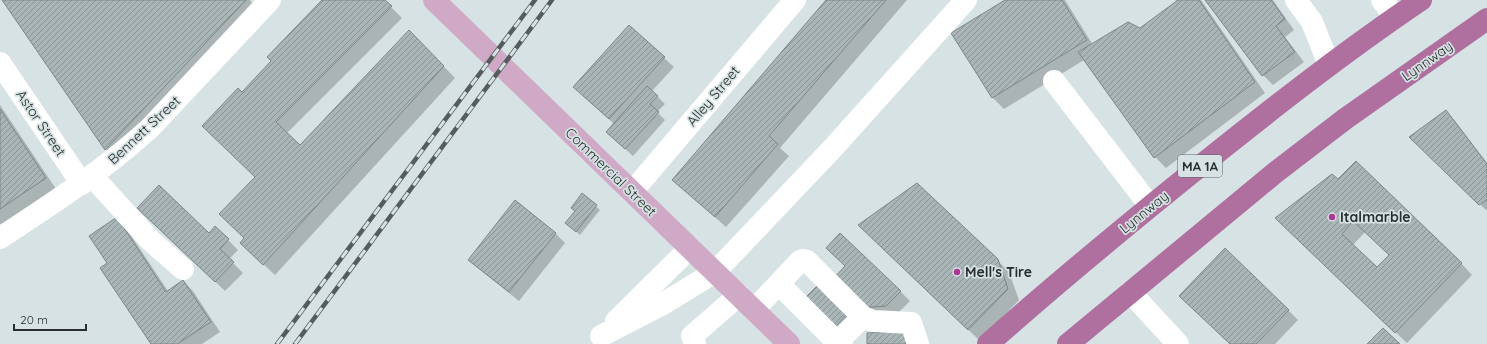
<svg xmlns="http://www.w3.org/2000/svg" width="1487" height="344" viewBox="0 0 1487 344" font-family="Quicksand,sans-serif">
<style>
.shadow{fill:#0003;fill-rule:evenodd}
.building{fill:url(#building-hatch);stroke:#7c8788;fill-rule:evenodd}
.lines{fill:none;stroke-linecap:round;stroke-linejoin:round}
.minor{stroke:#fff;stroke-width:22}
.major{stroke:#cfa9c5;stroke-width:22}
.highway{stroke:#af6f9f;stroke-width:22}
.rail-casing{stroke:#555c5c;stroke-width:4.5}
.rail{stroke:#d6e2e3;stroke-width:3;stroke-dasharray:9;stroke-linecap:butt}
.poi-dot{fill:#aa3893;stroke:#d6e2e3;stroke-width:1.5}
.labels{text-anchor:middle;dominant-baseline:central;stroke-width:3.5;stroke-linejoin:round;paint-order:stroke}
.shield{fill:#d6e2e3;stroke:#5c6364;stroke-width:1}
.shield-label{font-size:13px;font-weight:bold;fill:#282d2d}
.street-label{font-size:14px;fill:#282d2d;stroke:#d6e2e3}
.poi-label{font-size:14px;font-weight:bold;fill:#282d2d;stroke:#d6e2e3;text-anchor:start}
</style>
<defs>
<pattern id="building-hatch" width="6" height="6" patternUnits="userSpaceOnUse"><rect width="6" height="6" fill="#a9b5b6"/><path d="M-1 1l2-2M0 6l6-6M5 7l2-2" fill="none" stroke="#8a9494"/></pattern>
</defs>
<rect width="100%" height="100%" fill="#d6e2e3"/>
<!-- shadow -->
<g class="shadow">
<polygon points="4,0 250,0 257,11 117,160 106,149"/>
<polygon points="323,0 384,0 402,18 287,133 300,146 409,31 455,78 275,275 252,254 246,238 256,177 242,93 273,61"/>
<polygon points="828,0 907,0 780,148 789,156 726,227 673,180"/>
<polygon points="1006,0 1065,0 1093,45 1140,29 1177,2 1175,0 1201,0 1265,93 1166,168 1155,157 1084,60 1004,109 993,98 953,33"/>
<polygon points="1206,0 1273,0 1294,30 1285,37 1304,62 1273,85 1263,75"/>
<polygon points="664,58 674,67 652,91 665,104 657,112 665,120 633,156 614,139 614,124 584,96"/>
<polygon points="0,105 56,189 0,226"/>
<polygon points="1446,111 1455,121 1487,163 1487,211 1420,147"/>
<path d="M1338,181L1461,263L1472,275L1407,343L1287,229ZM1365,232L1390,255L1377,268L1353,245Z"/>
<polygon points="583,195 600,210 580,235 571,227"/>
<polygon points="516,202 556,234 565,243 519,301 479,269 469,260"/>
<polygon points="148,217 209,234 216,228 238,250 229,259 243,273 225,291"/>
<polygon points="116,219 126,228 168,291 183,281 193,291 220,332 202,344 152,344 108,264"/>
<polygon points="870,236 997,260 1009,272 1019,300 980,341"/>
<polygon points="833,281 900,291 910,301 896,315 870,318"/>
<polygon points="821,284 857,319 840,337"/>
<polygon points="1288,310 1298,320 1275,344 1231,344"/>
</g>
<!-- building -->
<g class="building">
<polygon points="2,0 246,0 105,150"/>
<polygon points="322,0 385,0 392,6 276,122 300,145 409,30 444,66 263,265 240,243 244,238 219,214 255,177 202,126 238,88 242,92 271,61 267,57"/>
<polygon points="826,0 886,0 769,136 778,144 715,217 672,180"/>
<polygon points="1005,0 1062,0 1087,40 992,98 951,33"/>
<polygon points="1178,0 1199,0 1255,82 1154,158 1078,52 1128,22 1140,28"/>
<polygon points="1205,0 1271,0 1285,19 1276,26 1295,52 1262,76"/>
<polygon points="629,25 665,57 609,119 573,87"/>
<polygon points="647,86 658,96 650,104 659,112 625,149 606,132"/>
<polygon points="0,109 46,178 0,209"/>
<polygon points="1446,110 1487,164 1487,200 1479,205 1409,137"/>
<path d="M1356,161L1462,263L1395,333L1275,218L1332,174L1338,179ZM1353,221L1389,255L1377,267L1342,234Z"/>
<polygon points="917,183 998,259 1008,289 968,330 858,225"/>
<polygon points="159,185 209,233 215,226 229,239 220,249 234,262 215,282 137,208"/>
<polygon points="582,193 597,205 576,232 565,223 575,211 571,208"/>
<polygon points="515,200 556,233 509,292 468,260"/>
<polygon points="117,217 166,292 183,280 211,322 177,344 151,344 100,268 107,263 89,236"/>
<polygon points="840,233 901,291 886,306 859,308 831,281 845,266 826,248"/>
<polygon points="1225,248 1289,310 1256,344 1230,344 1179,296"/>
<polygon points="821,282 850,311 832,330 802,301"/>
<polygon points="1383,328 1400,344 1367,344"/>
<polygon points="907,331 908,344 867,344 867,333"/>
</g>
<g class="lines">
<!-- minor -->
<g class="minor">
<polyline points="1296,0 1312,22 1329,65"/>
<polyline points="1382,0 1395,17"/>
<polyline points="0,63 82,184"/>
<polyline points="1054,81 1150,206"/>
<polyline points="92,176 150,240 183,269"/>
<polyline points="632,192 795,0"/>
<path d="M0,238C52,204 104,170 150,128L270,0"/>
<polyline points="779,284 837,342 842,344"/>
<polyline points="1130,292 1178,344"/>
<polyline points="754,310 800,261 803,260 807,261 863,317 835,344"/>
<polyline points="863,317 873,321 911,323 918,344"/>
<polyline points="616,321 690,248"/>
<polyline points="601,336 661,305 715,272 832,149 966,0"/>
<polyline points="695,344 692,336 739,295"/>
</g>
<!-- major -->
<polyline class="major" points="434,0 789,344"/>
<!-- highway -->
<g class="highway">
<path d="M988,344C1053,286 1121,230 1189,175C1265,114 1341,54 1421,0"/>
<polyline points="1068,344 1276,172 1345,119 1487,19"/>
</g>
<defs>
<g id="rail">
<polyline points="277,344 535,0"/>
<polyline points="295,344 552,0"/>
</g>
</defs>
<!-- rail casing -->
<use href="#rail" class="rail-casing"/>
<!-- rail -->
<use href="#rail" class="rail"/>
</g>
<!-- markers -->
<g class="poi-dot">
<circle cx="1332" cy="217" r="4"/>
<circle cx="957" cy="272" r="4"/>
</g>
<g class="labels">
<!-- shield labels -->
<rect class="shield" x="1178" y="155" width="44" height="22" rx="3"/>
<g class="shield-label">
<text x="1200" y="166">MA 1A</text>
</g>
<!-- street labels -->
<g class="street-label">
<text transform="translate(1427 61) rotate(-35)">Lynnway</text>
<text transform="translate(713 96) rotate(-50)">Alley Street</text>
<text transform="translate(41 123) rotate(56)">Astor Street</text>
<text transform="translate(144 130) rotate(-43)">Bennett Street</text>
<text transform="translate(611 172) rotate(44)">Commercial Street</text>
<text transform="translate(1144 212) rotate(-39)">Lynnway</text>
</g>
<!-- poi labels -->
<g class="poi-label">
<text x="1340" y="217">Italmarble</text>
<text x="965" y="272">Mell's Tire</text>
</g>
</g>
<!-- scale -->
<path d="M14 324v6h72v-6" fill="none" stroke="#282d2d" stroke-width="2"/>
<text x="20" y="324" font-size="12" fill="#282d2d" stroke="#d6e2e3" stroke-width="3" paint-order="stroke">20 m</text>
</svg>
